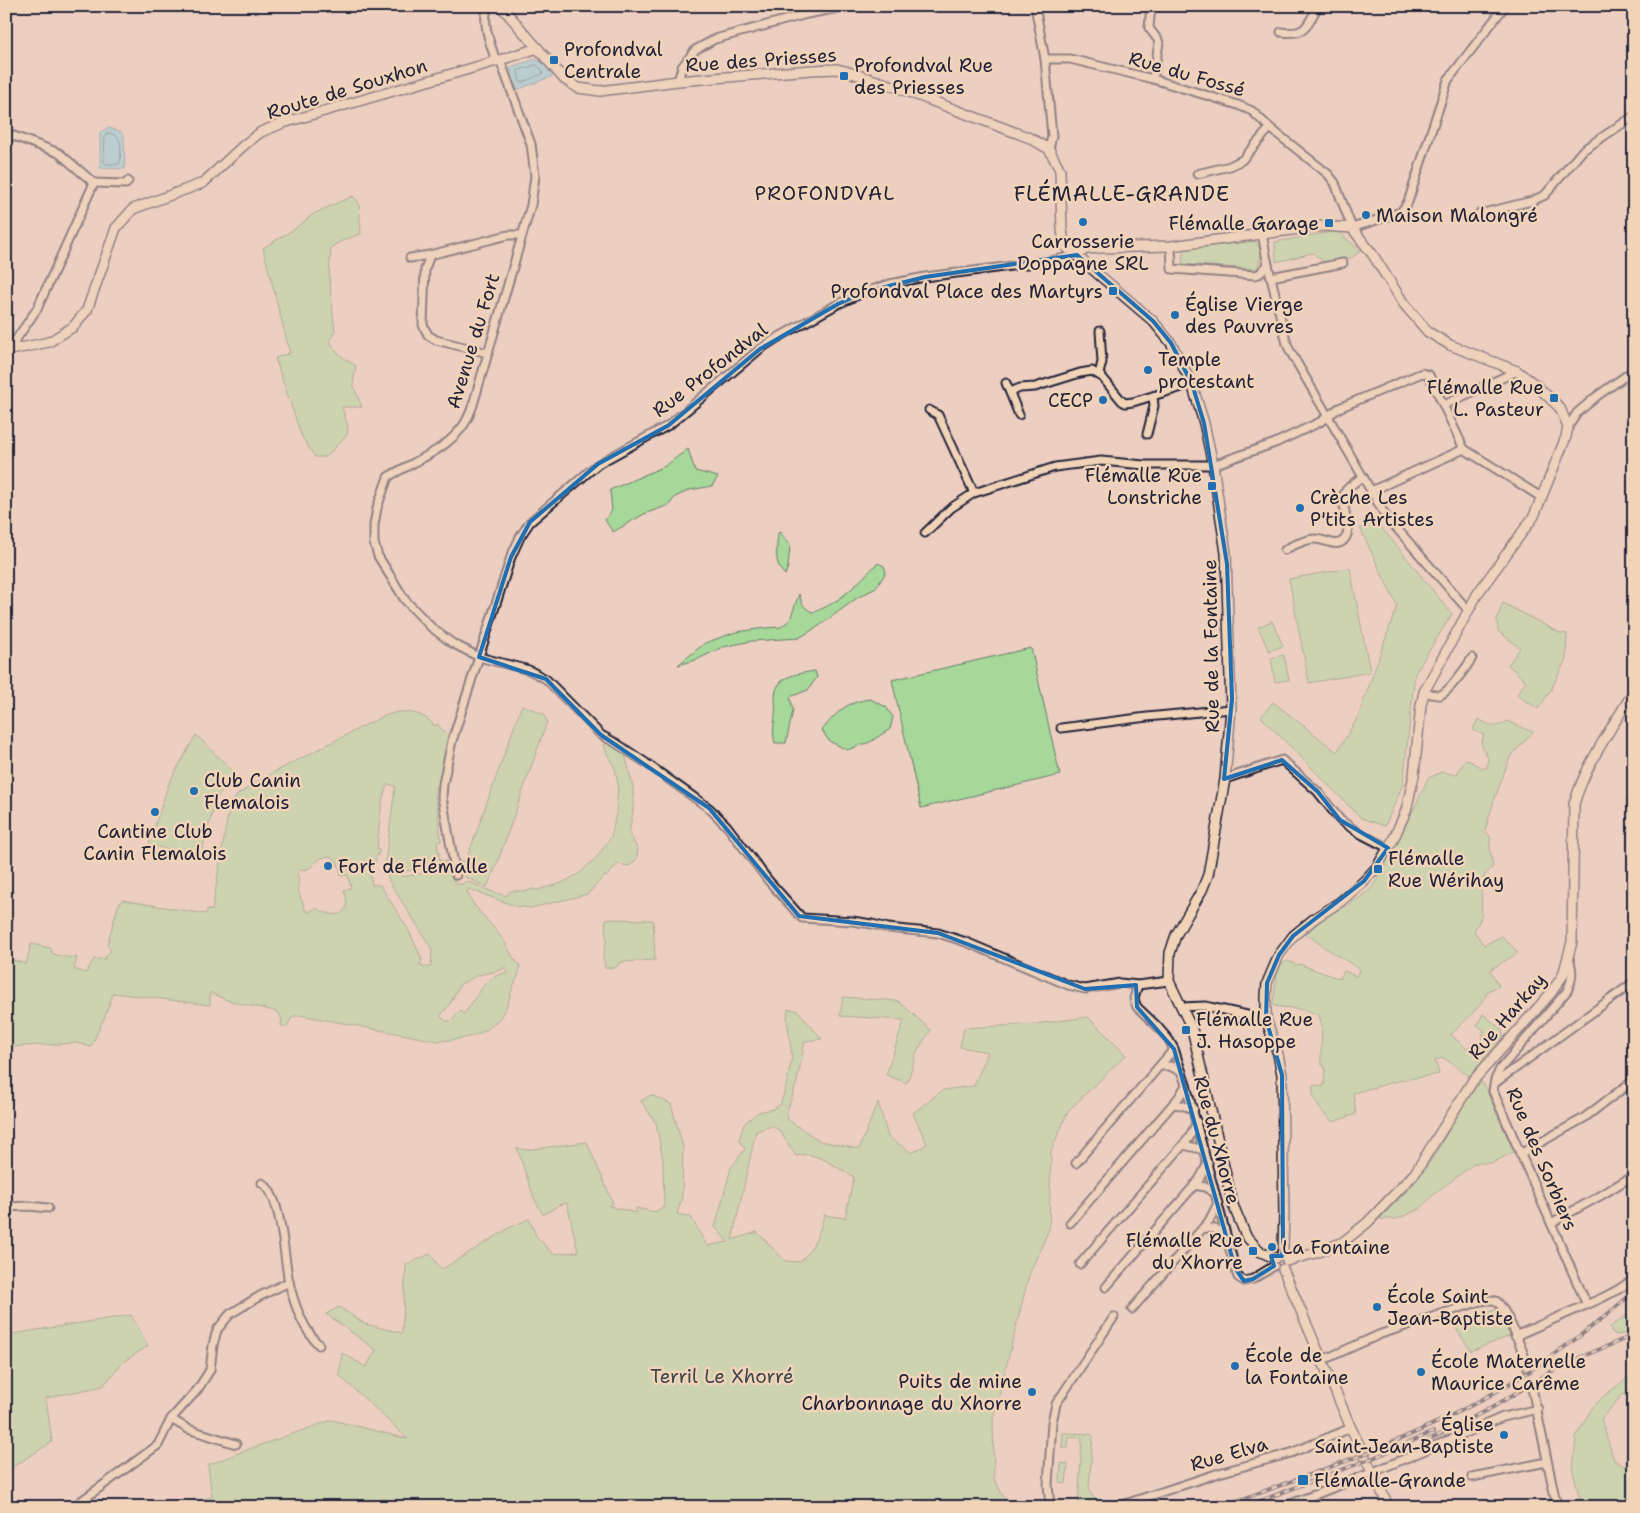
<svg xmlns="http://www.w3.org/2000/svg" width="1640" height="1513" viewBox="0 0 1640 1513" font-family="'Shantell Sans',sans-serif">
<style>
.green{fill:#a6d899;stroke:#647d6a;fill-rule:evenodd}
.water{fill:#7fcbdf;stroke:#5a879d}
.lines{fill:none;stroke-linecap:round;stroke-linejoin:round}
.shore{stroke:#47667d;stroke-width:1}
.minor-tunnel{stroke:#c4aca6;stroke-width:7;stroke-dasharray:7 3.5;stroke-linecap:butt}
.minor-casing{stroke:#22223b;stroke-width:11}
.tertiary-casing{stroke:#22223b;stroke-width:12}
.minor{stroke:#f1d4b7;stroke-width:7}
.tertiary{stroke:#f1d4b7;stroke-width:9}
.rail-casing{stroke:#22223b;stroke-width:4}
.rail{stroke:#f1d4b7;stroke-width:2;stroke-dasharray:5.5;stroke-linecap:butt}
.marked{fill:none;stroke:#1f6fb2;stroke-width:4;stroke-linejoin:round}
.poi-dot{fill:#1f6fb2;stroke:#f1d4b7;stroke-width:2}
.labels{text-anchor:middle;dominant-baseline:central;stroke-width:5;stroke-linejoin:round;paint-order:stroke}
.poi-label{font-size:19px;fill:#22223b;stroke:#f1d4b7;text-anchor:start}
.street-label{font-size:19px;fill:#22223b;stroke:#f1d4b7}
.park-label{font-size:19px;fill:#3c464e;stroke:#f1d4b7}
.neighbourhood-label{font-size:20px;letter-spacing:1px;fill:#22223b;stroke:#f1d4b7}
.quarter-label{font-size:21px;letter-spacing:1px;fill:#22223b;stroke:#f1d4b7}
</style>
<rect width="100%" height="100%" fill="#eccfc1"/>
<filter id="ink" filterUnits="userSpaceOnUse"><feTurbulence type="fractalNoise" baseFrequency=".02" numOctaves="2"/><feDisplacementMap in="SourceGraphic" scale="10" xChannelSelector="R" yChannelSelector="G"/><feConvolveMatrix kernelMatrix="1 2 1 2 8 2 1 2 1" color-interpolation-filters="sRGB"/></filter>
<g filter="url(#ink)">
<!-- green -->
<g class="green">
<path d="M353,196L359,203L361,234L346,239L331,247L329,276L335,332L330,339C333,352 345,359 356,366L353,385L362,407H342L348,427L347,435L326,457H315L302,437L275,358L290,353L263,248L296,228L315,213Z"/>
<polygon points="1337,231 1361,251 1351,258 1325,263 1313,253 1276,262 1275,242"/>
<polygon points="1255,241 1262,252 1257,269 1182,264 1184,249"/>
<polygon points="688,449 695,471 718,477 712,486 690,490 675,497 669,505 644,514 613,532 605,520 612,510 610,490 665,466"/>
<polygon points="1378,523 1452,614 1415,673 1403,784 1385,826 1361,818 1261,717 1273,702 1337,752 1358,717 1397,606 1360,528"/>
<path d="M780,532L790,546L788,567L785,575C773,563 777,548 778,533Z"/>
<path d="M878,563L884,566L886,572L876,588L857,598L819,626L799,638L752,641L723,647L696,660L678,665L705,643L736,632L765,628L781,627L790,620L799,594C801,603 804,608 812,612C839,605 858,582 878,563Z"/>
<polygon points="1350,568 1370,672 1309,683 1289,579"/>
<polygon points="1503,603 1560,633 1567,634 1566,659 1551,690 1538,709 1517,695 1526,681 1508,665 1520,648 1498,631 1497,619"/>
<polygon points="1272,621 1283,646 1269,651 1258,627"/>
<polygon points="1031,648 1060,775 921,808 892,680"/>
<polygon points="1284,655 1289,680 1275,682 1271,658"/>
<path d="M815,671L817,677L808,690L790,697L793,710L786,743H775C772,733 774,726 775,716C776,709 775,702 775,696C777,674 799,674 815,671Z"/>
<path d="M870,699L886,707L893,717L890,729L870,742L847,750L829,741L822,730C837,712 846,702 870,699Z"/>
<polygon points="522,705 544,714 547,722 498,861 487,887 465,877 459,862 466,861"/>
<path d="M398,712C412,711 426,715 435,726L437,724L452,741L443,784L454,863H446L402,872L403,877L448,868L451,870L456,884H462L467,881L488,890L506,896L510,891H527L533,889L538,890L562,883L580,873L597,857L611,837L616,814L618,784L615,768L607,754L601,735L625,754L633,787V811L629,833L638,850L636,860L629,866L618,864L606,877L604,876L588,894L531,908L515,906L469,889L467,891C474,910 489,920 500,936C508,945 510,957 520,965C520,968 519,973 518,976C517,980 514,983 513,987C510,994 509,1002 505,1009C493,1035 464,1040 438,1041L300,1015L292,1017L287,1027L281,1026L282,1020L279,1013L274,1011C252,1005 229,1004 210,992V1005L113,993L105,1016L91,1047L77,1043L6,1047V958L26,964L31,944L51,948L52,953C60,957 68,958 77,957L74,969L86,973L94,959H104L111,950L107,945L118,906L122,900L206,914L207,909L212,911L227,820L231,805L237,795L265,777L383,716ZM388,784L395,786V788L385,864L389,881L432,949L431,967H423L422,965H419L422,961L421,957L408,929L380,885H372L369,868L375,865L376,856L378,855L379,850L377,849C379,832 380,797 388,784ZM440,786L449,857L448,861H440L437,842L441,841L435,792V787ZM329,856C339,859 339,867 341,876L348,875L351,888L344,890C345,895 348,902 346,907C342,920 324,913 316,908L309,912L305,910C303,899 295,891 299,880L297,875L299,870L308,869L321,858ZM506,967L507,973C483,976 478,997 464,1014L460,1011L451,1022L449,1020L447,1022L440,1016L450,1004L460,984C467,982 472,977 479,975C488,973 498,972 506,967Z"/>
<path d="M1478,719C1491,725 1494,730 1507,721L1533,732L1510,757L1493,803L1485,831L1490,836V849L1493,867C1475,878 1484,899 1481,916C1480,921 1476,927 1474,931L1484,945L1502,936L1518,953L1490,970L1499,986L1488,991C1483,1006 1462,1023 1451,1035L1467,1049L1472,1044L1479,1047L1484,1030L1477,1025L1483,1014L1502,1030L1503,1037L1469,1076L1444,1058L1435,1060L1439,1074L1398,1081L1353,1093L1356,1114L1333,1122C1322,1113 1311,1100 1313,1085L1324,1086L1325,1071L1324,1065H1322L1321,1060L1322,1026L1319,1015L1306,1010L1275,1006L1273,1004L1277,975L1281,964L1288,961L1297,965L1299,964L1340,979L1344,971L1356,976L1360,969L1324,947L1306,934C1316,923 1329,915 1341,906L1345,907C1353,902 1368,893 1373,886C1378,880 1380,871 1383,865C1400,836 1415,809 1428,778L1442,772L1456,775L1466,759L1482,768H1487L1488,758L1481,744L1484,735L1473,730Z"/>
<polygon points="196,735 235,773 216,799 200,859 149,844 169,783"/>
<polygon points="1634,795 1634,835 1626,800"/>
<polygon points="606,919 653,920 655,960 621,962 615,968 605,968 603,956 607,939 605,930"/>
<polygon points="843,997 898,1001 931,1030 917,1051 907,1083 886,1075 904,1020 840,1016"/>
<path d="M788,1009L798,1011L822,1039L805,1041L797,1082L787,1111L788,1120L820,1141L859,1149L878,1102L888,1137L912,1153L927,1144L913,1113L943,1090L974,1086L988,1052L960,1047L964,1028L1035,1024L1088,1017L1126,1055L1068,1111L1051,1151L1049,1229L1029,1275L993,1419L994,1479L1009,1507H171L212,1497L208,1465L241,1452L332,1420L408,1439L339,1375L342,1353L366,1367L376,1350L326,1314L339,1307L365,1324L402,1333L406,1265L430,1254L441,1269L444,1268L511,1227L529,1219L536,1236L553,1254L578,1252L567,1203L559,1205L543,1215L534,1198L517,1148L526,1150L587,1142L613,1203L609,1206L636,1213V1208L655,1212L664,1207L663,1160L656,1123L641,1101L651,1095L671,1104L683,1147L682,1197L677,1214L691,1217L707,1246L728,1242L715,1227L731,1168L745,1149L739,1140L744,1124L758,1112L773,1109L780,1105L786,1087L792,1057L787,1019ZM772,1126L779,1130L796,1156L808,1154L823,1159L854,1177L845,1218L824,1215C821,1231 812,1251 800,1262L785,1261L757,1232L732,1240L756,1131Z"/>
<path d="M1481,1081L1488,1090V1094L1514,1152L1492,1163H1475L1434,1194L1420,1209L1397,1219H1379C1395,1203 1413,1187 1426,1168C1445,1140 1459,1108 1481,1081Z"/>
<polygon points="1497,1309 1510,1336 1471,1351 1453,1324"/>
<polygon points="1634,1310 1634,1329 1623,1334 1615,1335 1612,1333 1610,1327"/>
<polygon points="131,1315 148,1346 123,1362 103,1386 46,1398 52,1442 6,1471 6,1335"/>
<polygon points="1634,1373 1634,1395 1630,1399 1623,1394 1601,1419 1614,1460 1623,1466 1629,1465 1634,1469 1634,1504 1625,1507 1582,1507 1573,1471 1576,1437 1592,1408 1604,1396"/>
<polygon points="1063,1433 1091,1434 1093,1436 1089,1488 1092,1496 1103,1505 1102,1506 1078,1507 1082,1438 1069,1437 1068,1448 1062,1448"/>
<polygon points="1061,1463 1068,1464 1066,1484 1060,1483"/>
</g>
<!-- water -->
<g class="water">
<polygon points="536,59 544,64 553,76 517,90 510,67"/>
<polygon points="108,128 120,131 124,136 125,169 100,168 100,132"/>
</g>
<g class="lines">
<!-- shore -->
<g class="shore">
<polygon points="537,65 543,71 542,74 523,82 520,82 518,71"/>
<path d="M109,133C125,136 120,149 120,162L118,164H106L104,162L105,136Z"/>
</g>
<!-- minor-tunnel -->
<polyline class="minor-tunnel" points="1528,1368 1532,1388"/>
<defs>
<g id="minor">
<path d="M488,6C481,22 491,46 496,61"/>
<polyline points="1035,6 1045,59 1052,136 1049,149"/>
<polyline points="1151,6 1149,28 1158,40 1159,43 1153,79"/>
<path d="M1281,32C1307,35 1306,27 1318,6"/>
<polyline points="1045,59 1070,59 1153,79 1238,105 1252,111 1270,128 1328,174 1335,183 1352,228 1401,212 1408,202 1448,80 1505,6"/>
<path d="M500,60L531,144L535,176L531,205L473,405C471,411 468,418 465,423C448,450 414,461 388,477L377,508L374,525V543L378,556L405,600L431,627L452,643L479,657L529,670L546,679L601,735L616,743L646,763L709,808L727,826L768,880L802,918L852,921L872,924L888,928L938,933L966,942L1068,985L1085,989L1120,983L1138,985L1169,981"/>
<polyline points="678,81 682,67 695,50 715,39 807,14 849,6"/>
<polyline points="6,133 59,153 94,183 37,309 15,341 11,350"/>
<polyline points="1197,174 1230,166 1242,160 1270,128"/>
<polyline points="94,183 126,184 128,181"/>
<polyline points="1479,214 1532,201 1545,195 1583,150 1634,116"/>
<polyline points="1262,234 1268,265 1287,344 1290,351 1385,515 1468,610"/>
<polyline points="1171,246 1172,269 1255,275 1259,274 1268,265"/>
<polyline points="410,258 430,255"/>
<polyline points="1271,277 1343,263"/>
<polyline points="488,353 436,340 428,335 423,325 425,269 430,255 508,235 522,235"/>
<polyline points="1099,374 1102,362 1100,331"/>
<polyline points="1006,383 1019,415"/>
<polyline points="1010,392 1020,388 1035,387 1080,373 1092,371 1102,377 1122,401 1125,403 1133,402 1192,384"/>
<polyline points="1444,405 1517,371"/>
<polyline points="929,410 938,415 974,493"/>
<polyline points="1568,427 1577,413 1597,396 1634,370"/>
<polyline points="1147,434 1154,406 1153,396"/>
<polyline points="1464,449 1541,497"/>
<polyline points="1371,491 1464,449"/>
<polyline points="925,533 951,508 974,493 1055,467 1101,461 1144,465 1213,465 1275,443 1320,422 1339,408 1422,373 1429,375 1464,449"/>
<path d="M1285,550C1290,546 1308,539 1314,539C1325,538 1338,551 1346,537C1349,532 1348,527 1347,522C1342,495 1338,492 1363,477"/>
<path d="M1424,692C1429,693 1436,696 1440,695C1448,693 1468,665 1472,658"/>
<polyline points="1061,728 1147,717 1231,709"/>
<polyline points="1225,779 1282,760 1318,792 1340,820 1359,833 1388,848"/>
<polyline points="456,875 442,797 443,784 452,741 511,557 520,537 530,522 598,464 669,425 760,349 777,338 838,304 865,292 890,284 925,277 1051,261 1077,255"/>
<path d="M1569,958C1573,970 1573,979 1567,991L1500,1069L1495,1080L1493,1091L1587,1305"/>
<polyline points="1138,985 1134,998 1135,1002 1137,1007 1157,1026 1169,1040 1174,1049 1186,1085 1235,1268 1238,1277 1244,1281 1253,1279 1274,1266"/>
<polyline points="1181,1007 1205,1006 1266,1019"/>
<polyline points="1160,1066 1170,1066 1182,1072"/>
<polyline points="1495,1083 1634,982"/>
<polyline points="1173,1104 1181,1105 1194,1109"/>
<polyline points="1184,1145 1204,1150"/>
<polyline points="1520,1154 1584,1118 1634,1080"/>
<polyline points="1076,1163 1174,1049"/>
<path d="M262,1183C282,1194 284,1260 289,1282C294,1304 303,1329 319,1345"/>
<polyline points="1194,1185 1205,1187 1215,1193"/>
<polyline points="6,1207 29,1206 48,1208"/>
<polyline points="1070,1223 1179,1097 1186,1085"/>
<polyline points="1551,1223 1600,1196 1634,1175"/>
<polyline points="1203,1228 1215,1229 1225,1233"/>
<polyline points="1080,1264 1189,1138 1197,1122"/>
<polyline points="1106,1287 1199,1180 1208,1163"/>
<polyline points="1132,1309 1209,1221 1218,1203"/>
<polyline points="1515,1336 1602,1298 1619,1289 1634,1279"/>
<path d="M1323,1360L1381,1334L1481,1301C1486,1300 1491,1299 1496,1301C1506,1307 1525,1356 1528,1368"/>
<polyline points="1532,1388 1557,1507"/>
<polyline points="171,1419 188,1429 236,1444"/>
<polyline points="1472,1477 1547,1462"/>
<polyline points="73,1507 158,1445 171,1419 198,1389 210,1370 213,1345 217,1330 230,1314 260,1296 289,1282"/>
<polyline points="1050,1507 1048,1484 1052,1422 1056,1404 1114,1317"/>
<polyline points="1116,1507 1219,1473 1291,1453 1351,1428"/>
<polyline points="1283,1507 1371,1473 1503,1417 1538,1409"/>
</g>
<g id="tertiary">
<polyline points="501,6 564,79 578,88 600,91 678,81 811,70 837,69 845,71 890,85 1030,138 1049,149 1060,170 1062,229 1064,245 1153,321 1171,343 1192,384 1204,423 1213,465 1226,553 1231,709 1225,779 1208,875 1202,890 1176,935 1170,953 1169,981 1192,1029 1233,1205 1246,1236 1261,1252 1275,1258"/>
<polyline points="1077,255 1086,249 1101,248 1171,246 1323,226 1352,228 1373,255 1404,304 1428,332 1450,345 1517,371 1536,385 1560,408 1568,427 1566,437 1534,516 1478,593 1424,692 1421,705 1414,775 1406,811 1393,840 1377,867 1364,881 1340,902 1315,918 1293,936 1279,955 1267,983 1266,996 1266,1019 1278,1054 1282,1075 1284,1214 1283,1247 1282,1256"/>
<polyline points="6,353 11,350 49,342 73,327 87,310 116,228 133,209 203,183 244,145 261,132 283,123 500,60 538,48"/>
<path d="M1287,1261L1319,1252L1343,1242L1367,1223L1415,1173L1472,1082L1551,993L1563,975L1572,942L1574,804C1586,763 1612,728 1634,691"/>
<polyline points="1283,1269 1351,1428 1389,1507"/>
</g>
</defs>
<!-- minor casing -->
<use href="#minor" class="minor-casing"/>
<!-- tertiary casing -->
<use href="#tertiary" class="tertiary-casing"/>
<!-- minor -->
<use href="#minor" class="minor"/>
<!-- tertiary -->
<use href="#tertiary" class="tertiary"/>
<defs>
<g id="rail">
<polyline points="1427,1441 1493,1407 1562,1365 1634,1335"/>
<path d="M1220,1507C1315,1473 1422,1437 1509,1384C1553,1357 1595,1326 1634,1292"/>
<polyline points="1244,1507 1373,1458 1433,1432"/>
</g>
</defs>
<!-- rail casing -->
<use href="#rail" class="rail-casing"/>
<!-- rail -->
<use href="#rail" class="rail"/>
</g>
</g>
<!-- marked area -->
<path d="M0 0H1640V1513H0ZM1077,255L1153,321L1171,343L1192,384L1204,423L1227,564L1232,699L1224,779L1282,760L1318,792L1340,820L1388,848L1364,881L1293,936L1279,955L1267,983L1266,1019L1282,1075L1283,1247L1282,1256H1271L1274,1266L1253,1279L1244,1281L1235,1268L1174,1049L1137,1007L1136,985L1085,989L938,933L799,916L709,808L601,735L546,679L479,657L511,557L530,522L598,464L669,425L760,349L838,304L865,292L925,277Z" fill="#eccfc1" fill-opacity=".55" fill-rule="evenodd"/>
<path class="marked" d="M1077,255L1153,321L1171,343L1192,384L1204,423L1227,564L1232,699L1224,779L1282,760L1318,792L1340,820L1388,848L1364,881L1293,936L1279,955L1267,983L1266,1019L1282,1075L1283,1247L1282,1256H1271L1274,1266L1253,1279L1244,1281L1235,1268L1174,1049L1137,1007L1136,985L1085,989L938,933L799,916L709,808L601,735L546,679L479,657L511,557L530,522L598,464L669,425L760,349L838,304L865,292L925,277Z"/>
<!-- markers -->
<g class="poi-dot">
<rect x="549" y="55" width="10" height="10" rx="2.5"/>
<rect x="839" y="71" width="10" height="10" rx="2.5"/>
<circle cx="1366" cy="215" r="5"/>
<circle cx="1083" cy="222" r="5"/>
<rect x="1324" y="218" width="10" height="10" rx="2.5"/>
<rect x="1108" y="286" width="10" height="10" rx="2.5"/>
<circle cx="1175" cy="315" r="5"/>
<circle cx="1148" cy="370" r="5"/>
<rect x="1549" y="393" width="10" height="10" rx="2.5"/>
<circle cx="1103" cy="400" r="5"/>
<rect x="1207" y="481" width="10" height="10" rx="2.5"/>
<circle cx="1300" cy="508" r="5"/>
<circle cx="194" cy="791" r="5"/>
<circle cx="155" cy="812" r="5"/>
<circle cx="328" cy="866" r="5"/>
<rect x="1373" y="864" width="10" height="10" rx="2.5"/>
<rect x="1181" y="1025" width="10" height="10" rx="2.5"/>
<circle cx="1272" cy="1247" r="5"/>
<rect x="1248" y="1246" width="10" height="10" rx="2.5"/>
<circle cx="1377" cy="1307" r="5"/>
<circle cx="1235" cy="1366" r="5"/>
<circle cx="1421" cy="1372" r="5"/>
<circle cx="1032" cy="1392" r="5"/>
<circle cx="1504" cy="1435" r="5"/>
<rect x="1297" y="1474" width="12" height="12" rx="2.5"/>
</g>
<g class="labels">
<!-- poi labels -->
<g class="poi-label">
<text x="564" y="49">Profondval<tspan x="564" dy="22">Centrale</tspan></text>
<text x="854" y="65">Profondval Rue<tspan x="854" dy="22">des Priesses</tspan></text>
<text x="1376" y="215">Maison Malongré</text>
<text x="1319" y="223" text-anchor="end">Flémalle Garage</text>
<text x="1083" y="241" text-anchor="middle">Carrosserie<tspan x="1083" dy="22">Doppagne SRL</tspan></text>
<text x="1103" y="291" text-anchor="end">Profondval Place des Martyrs</text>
<text x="1185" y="304">Église Vierge<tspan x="1185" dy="22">des Pauvres</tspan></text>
<text x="1158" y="359">Temple<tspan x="1158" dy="22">protestant</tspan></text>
<text x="1544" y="387" text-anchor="end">Flémalle Rue<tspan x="1544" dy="22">L. Pasteur</tspan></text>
<text x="1093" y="400" text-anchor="end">CECP</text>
<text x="1202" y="475" text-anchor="end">Flémalle Rue<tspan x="1202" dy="22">Lonstriche</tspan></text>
<text x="1310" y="497">Crèche Les<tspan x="1310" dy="22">P'tits Artistes</tspan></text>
<text x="204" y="780">Club Canin<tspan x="204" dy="22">Flemalois</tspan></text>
<text x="155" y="831" text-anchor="middle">Cantine Club<tspan x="155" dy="22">Canin Flemalois</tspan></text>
<text x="1388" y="858">Flémalle<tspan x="1388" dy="22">Rue Wérihay</tspan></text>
<text x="338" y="866">Fort de Flémalle</text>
<text x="1196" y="1019">Flémalle Rue<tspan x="1196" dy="22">J. Hasoppe</tspan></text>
<text x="1243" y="1240" text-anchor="end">Flémalle Rue<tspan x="1243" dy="22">du Xhorre</tspan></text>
<text x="1282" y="1247">La Fontaine</text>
<text x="1387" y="1296">École Saint<tspan x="1387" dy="22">Jean-Baptiste</tspan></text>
<text x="1245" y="1355">École de<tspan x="1245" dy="22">la Fontaine</tspan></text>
<text x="1431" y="1361">École Maternelle<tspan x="1431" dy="22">Maurice Carême</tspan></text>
<text x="1022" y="1381" text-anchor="end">Puits de mine<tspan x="1022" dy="22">Charbonnage du Xhorre</tspan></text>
<text x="1494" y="1424" text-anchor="end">Église<tspan x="1494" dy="22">Saint-Jean-Baptiste</tspan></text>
<text x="1314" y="1480">Flémalle-Grande</text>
</g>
<!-- street labels -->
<g class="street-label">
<text transform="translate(761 60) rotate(-4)">Rue des Priesses</text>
<text transform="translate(1187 74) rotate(16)">Rue du Fossé</text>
<text transform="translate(347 89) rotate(-17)">Route de Souxhon</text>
<text transform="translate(473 341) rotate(-73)">Avenue du Fort</text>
<text transform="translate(710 370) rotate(-38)">Rue Profondval</text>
<text transform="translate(1211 646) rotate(-91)">Rue de la Fontaine</text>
<text transform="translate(1507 1016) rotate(-49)">Rue Harkay</text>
<text transform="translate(1217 1140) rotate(75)">Rue du Xhorre</text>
<text transform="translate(1542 1159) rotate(67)">Rue des Sorbiers</text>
<text transform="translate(1229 1454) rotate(-16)">Rue Elva</text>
</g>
<!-- park labels -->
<g class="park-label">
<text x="722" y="1376">Terril Le Xhorré</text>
</g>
<!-- neighbourhood labels -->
<g class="neighbourhood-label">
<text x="825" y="193">PROFONDVAL</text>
</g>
<!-- quarter labels -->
<g class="quarter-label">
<text x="1122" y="194">FLÉMALLE-GRANDE</text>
</g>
</g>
<!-- margin -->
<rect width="1640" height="1513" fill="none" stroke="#f1d4b7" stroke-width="25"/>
<rect x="12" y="12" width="1615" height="1488" fill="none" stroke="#22223b" stroke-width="2" filter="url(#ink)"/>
</svg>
